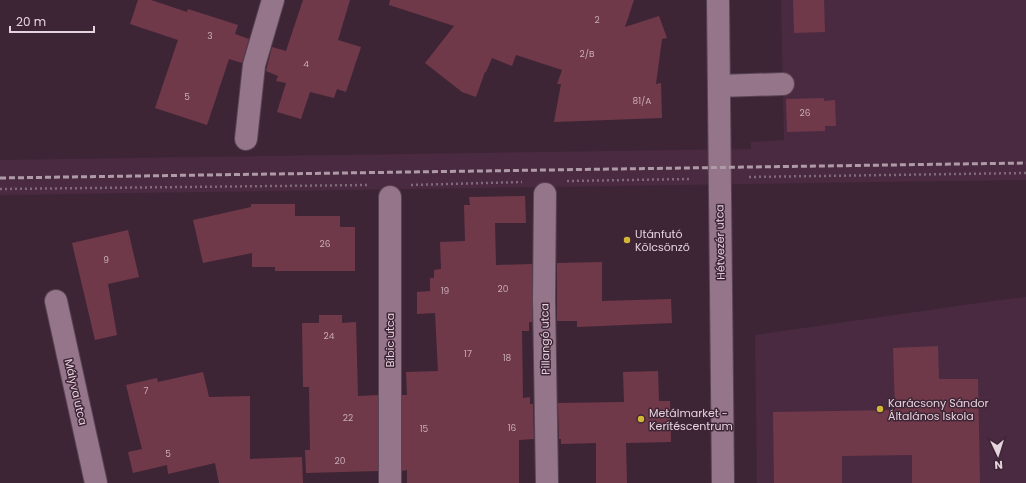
<svg xmlns="http://www.w3.org/2000/svg" width="1026" height="483" viewBox="0 0 1026 483" font-family="Poppins,sans-serif">
<style>
.built{fill:#4a2a40}
.building{fill:#703949}
.lines{fill:none;stroke-linecap:round;stroke-linejoin:round}
.minor-casing{stroke:#5a4454;stroke-width:24}
.path{stroke:#806a79;stroke-width:2.5;stroke-dasharray:2 3;stroke-linecap:butt}
.minor{stroke:#947589;stroke-width:22}
.rail{stroke:#af9ba8;stroke-width:3;stroke-dasharray:6 3;stroke-linecap:butt}
.poi-dot{fill:#d2b736;stroke:#3e2536;stroke-width:1.5}
.labels{text-anchor:middle;dominant-baseline:central;stroke-width:3;stroke-linejoin:round;paint-order:stroke}
.number-label{font-size:9px;fill:#c8acb9}
.poi-label{font-size:11px;fill:#e5d3de;stroke:#3e2536;text-anchor:start}
.street-label{font-size:11px;fill:#e5d3de;stroke:#3e2536}
</style>
<rect width="100%" height="100%" fill="#3e2536"/>
<!-- built -->
<g class="built">
<polygon points="781,0 1026,0 1026,180 0,195 0,160 751,149 751,142 784,140"/>
<polygon points="1026,297 1026,483 757,483 755,335 993,301"/>
</g>
<!-- building -->
<g class="building">
<polygon points="138,0 151,0 187,12 188,9 238,25 235,34 249,39 242,63 229,59 207,125 155,108 178,40 130,24"/>
<polygon points="303,0 350,0 338,40 361,47 346,92 337,89 334,98 310,92 301,119 277,112 286,83 276,81 278,76 266,71 272,47 286,51"/>
<polygon points="390,0 634,0 625,27 659,16 667,38 662,39 656,84 661,83 662,118 554,122 561,84 557,84 562,70 516,55 512,66 492,58 486,72 485,72 476,97 462,92 425,63 454,26 389,5"/>
<polygon points="793,0 824,0 825,32 794,33"/>
<polygon points="824,98 824,101 835,100 836,126 825,126 825,131 787,132 786,99"/>
<polygon points="525,196 526,223 495,223 496,265 532,264 532,322 529,322 529,331 522,331 523,398 530,397 530,404 533,404 534,439 519,440 519,483 407,483 407,470 402,471 402,395 407,395 406,372 438,371 435,313 417,314 417,292 430,291 430,278 434,278 434,270 441,269 440,242 465,241 464,205 470,205 469,197"/>
<polygon points="251,204 295,204 295,216 340,216 340,227 355,227 355,271 275,271 275,267 252,267 252,253 203,263 193,220 251,207"/>
<polygon points="128,230 139,277 108,284 117,335 95,340 72,243"/>
<polygon points="602,262 602,301 671,299 672,323 577,327 577,321 557,321 557,263"/>
<polygon points="319,315 342,315 342,323 356,322 358,396 378,395 378,471 306,473 305,450 310,450 309,387 303,387 302,323 319,323"/>
<polygon points="938,346 939,379 978,379 980,483 912,483 912,455 842,456 842,483 774,483 773,412 895,410 893,348"/>
<polygon points="658,371 659,401 670,401 671,442 626,443 627,483 596,483 596,443 561,444 561,439 559,439 558,403 624,402 623,372"/>
<polygon points="203,372 209,397 250,396 250,459 302,457 303,483 219,483 215,463 168,474 167,465 133,473 128,452 142,449 126,385 157,378 158,382"/>
</g>
<g class="lines">
<defs>
<g id="minor">
<polyline points="718,0 723,483"/>
<polyline points="719,86 783,84"/>
<polyline points="246,139 254,65 273,0"/>
<polyline points="545,194 544,299 547,483"/>
<polyline points="56,301 96,483"/>
<polyline points="390,483 390,197"/>
</g>
</defs>
<!-- minor casing -->
<use href="#minor" class="minor-casing"/>
<!-- path -->
<g class="path">
<polyline points="749,177 1026,173"/>
<polyline points="567,181 690,179"/>
<polyline points="411,185 522,182"/>
<polyline points="0,189 368,185"/>
</g>
<!-- minor -->
<use href="#minor" class="minor"/>
<!-- rail -->
<polyline class="rail" points="0,178 1026,163"/>
</g>
<!-- markers -->
<g class="poi-dot">
<circle cx="627" cy="240" r="4"/>
<circle cx="880" cy="409" r="4"/>
<circle cx="641" cy="419" r="4"/>
</g>
<g class="labels">
<!-- number labels -->
<g class="number-label">
<text x="597" y="20">2</text>
<text x="210" y="36">3</text>
<text x="587" y="54">2/B</text>
<text x="306" y="64">4</text>
<text x="187" y="97">5</text>
<text x="642" y="101">81/A</text>
<text x="805" y="113">26</text>
<text x="325" y="244">26</text>
<text x="106" y="260">9</text>
<text x="503" y="289">20</text>
<text x="445" y="291">19</text>
<text x="329" y="336">24</text>
<text x="468" y="354">17</text>
<text x="507" y="358">18</text>
<text x="146" y="391">7</text>
<text x="348" y="418">22</text>
<text x="512" y="428">16</text>
<text x="424" y="429">15</text>
<text x="168" y="454">5</text>
<text x="340" y="461">20</text>
</g>
<!-- poi labels -->
<g class="poi-label">
<text x="635" y="234">Utánfutó<tspan x="635" dy="13">Kölcsönző</tspan></text>
<text x="888" y="403">Karácsony Sándor<tspan x="888" dy="13">Általános Iskola</tspan></text>
<text x="649" y="413">Metálmarket -<tspan x="649" dy="13">Kerítéscentrum</tspan></text>
</g>
<!-- street labels -->
<g class="street-label">
<text transform="translate(720 242) rotate(-91)">Hétvezér utca</text>
<text transform="translate(545 339) rotate(-91)">Pillangó utca</text>
<text transform="translate(390 340) rotate(-90)">Bíbic utca</text>
<text transform="translate(76 392) rotate(77)">Mályva utca</text>
</g>
</g>
<!-- north arrow -->
<g transform="translate(998 455) rotate(176)" stroke="#3e2536" stroke-width="3" paint-order="stroke">
<path d="M0-3L7 15L0 10L-7 15Z" fill="#e5d3de"/>
<text y="-6" font-size="11" font-weight="bold" text-anchor="middle" fill="#e5d3de">N</text>
</g>
<!-- scale -->
<path d="M10 26v6h84v-6" fill="none" stroke="#e5d3de" stroke-width="2"/>
<text x="16" y="26" font-size="12" fill="#e5d3de" stroke="#3e2536" stroke-width="3" paint-order="stroke">20 m</text>
</svg>
